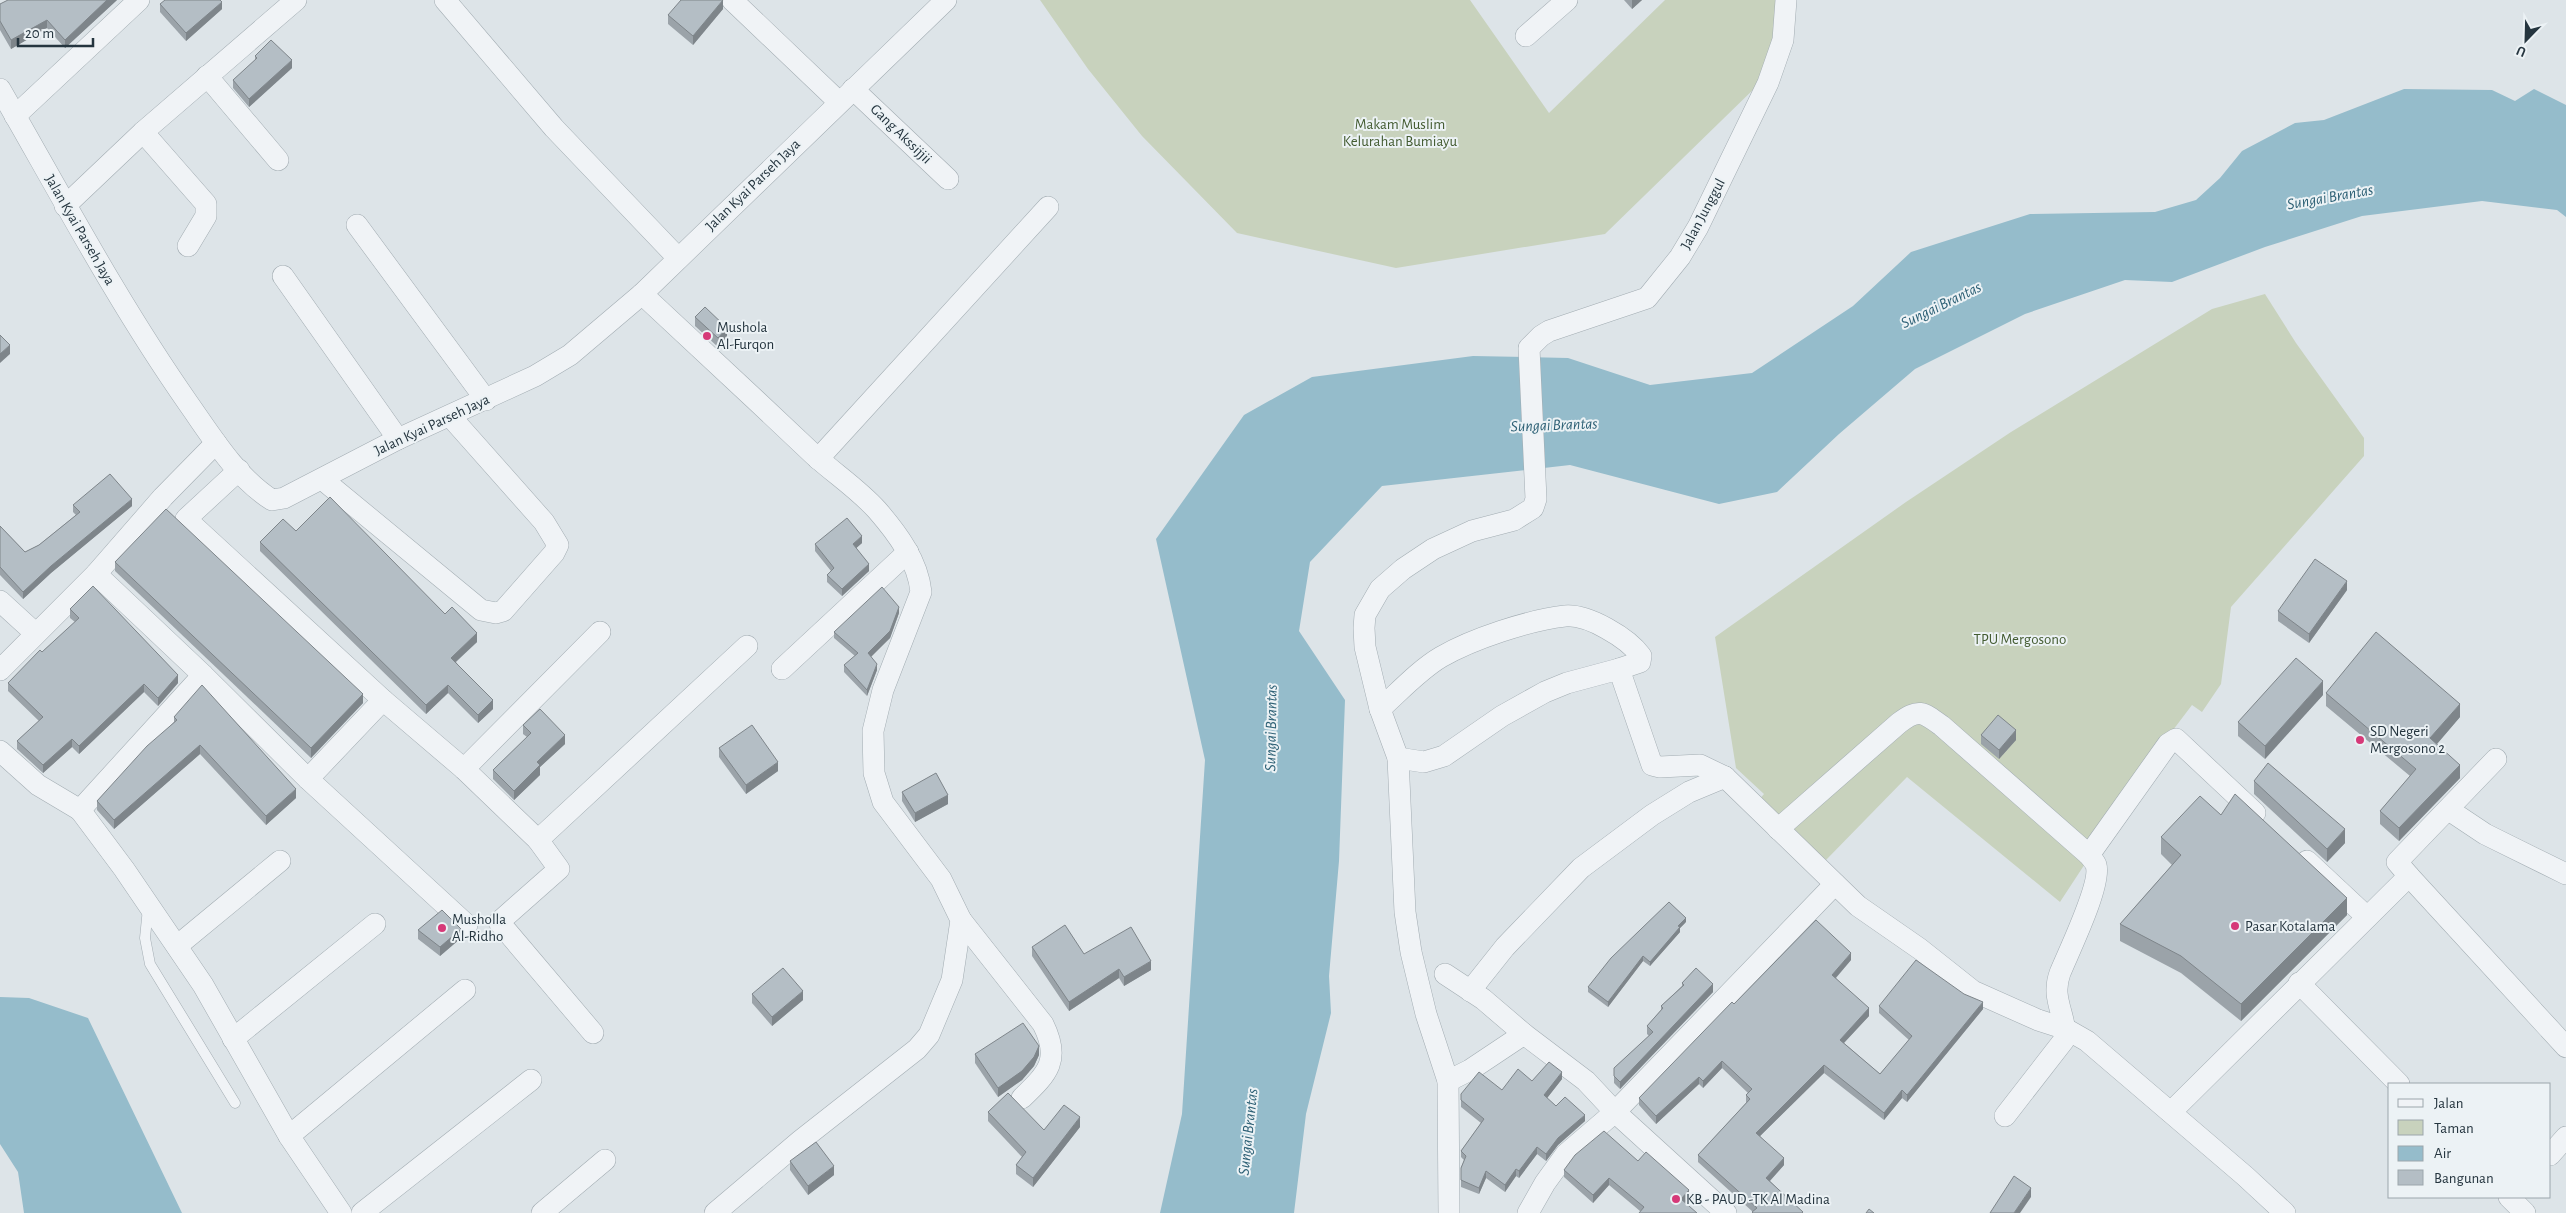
<svg xmlns="http://www.w3.org/2000/svg" width="2566" height="1213" viewBox="0 0 2566 1213" font-family="'Alegreya Sans',sans-serif">
<style>
.green{fill:#c8d2bd}
.water{fill:#95bccb}
.lines{fill:none;stroke-linecap:round;stroke-linejoin:round}
.service-casing{stroke:#a2acb2;stroke-width:11}
.minor-casing{stroke:#a2acb2;stroke-width:22}
.service{stroke:#f0f3f6;stroke-width:10}
.minor{stroke:#f0f3f6;stroke-width:21}
.wall{fill:#9ba3a9}
.shaded-wall{fill:#7e858a}
.building{fill:#b4bec5;stroke:#7e858a}
.poi-dot{fill:#d63978;stroke:#ecf2f5;stroke-width:2}
.labels{text-anchor:middle;dominant-baseline:central;stroke-width:4;stroke-linejoin:round;paint-order:stroke}
.park-label{font-size:15px;fill:#445c32;stroke:#ecf2f5}
.street-label{font-size:15px;fill:#25353f;stroke:#ecf2f5}
.poi-label{font-size:15px;fill:#25353f;stroke:#ecf2f5;text-anchor:start}
.water-label{font-size:16px;font-style:italic;fill:#2d6075;stroke:#ecf2f5}
</style>
<rect width="100%" height="100%" fill="#dde4e8"/>
<!-- green -->
<g class="green">
<polygon points="1040,0 1470,0 1549,113 1665,0 1779,0 1779,20 1759,84 1605,234 1396,268 1237,233 1142,136 1088,69"/>
<polygon points="2265,294 2296,343 2364,438 2364,456 2231,607 2221,684 2202,712 2192,705 2170,734 2060,902 1907,777 1826,860 1757,802 1764,794 1736,768 1715,637 1906,502 2011,432 2212,309"/>
</g>
<!-- water -->
<g class="water">
<polygon points="2404,89 2492,90 2515,101 2534,89 2566,105 2566,217 2557,210 2482,201 2362,216 2265,247 2172,282 2125,280 2025,314 1915,369 1839,434 1777,492 1719,504 1570,465 1382,486 1310,562 1299,631 1345,700 1339,861 1329,976 1331,1013 1306,1114 1294,1213 1160,1213 1182,1114 1205,760 1156,539 1244,415 1312,377 1473,356 1568,358 1650,385 1752,373 1853,306 1911,252 2030,214 2155,212 2196,200 2220,178 2242,151 2295,123 2324,120"/>
<polygon points="0,997 29,998 88,1018 182,1213 24,1213 18,1172 0,1144"/>
</g>
<g class="lines">
<defs>
<polyline id="service" points="148,908 145,938 150,964 235,1103"/>
<g id="minor">
<polyline points="445,0 554,128 678,258"/>
<polyline points="732,0 839,102"/>
<polyline points="1526,36 1567,0"/>
<polyline points="207,76 278,160"/>
<path d="M0,89C61,195 118,303 188,403C212,437 236,477 272,500L284,498L398,439L535,376L570,355L642,294L946,0"/>
<polyline points="853,89 948,179"/>
<polyline points="15,116 139,0"/>
<polyline points="143,132 206,204 206,216 188,246"/>
<polyline points="65,206 143,132 296,0"/>
<polyline points="357,225 486,400"/>
<polyline points="283,276 398,439"/>
<path d="M642,294C699,347 757,401 814,455C835,474 858,489 877,510C897,533 918,561 921,592L883,690L873,731L874,773L883,802L941,879L961,920L952,980L929,1035L917,1049L800,1141L715,1213"/>
<polyline points="818,459 1048,207"/>
<polyline points="239,470 186,519 383,700 464,769 538,840 747,646"/>
<polyline points="322,479 481,610 496,613 503,611 554,553 558,545 544,522 450,416"/>
<polyline points="96,574 203,675 308,779 467,925"/>
<polyline points="0,601 35,633"/>
<polyline points="782,669 908,552"/>
<polyline points="0,670 96,574 163,497 216,443"/>
<path d="M1380,709C1399,692 1419,670 1441,657C1472,639 1529,620 1565,616C1588,614 1628,638 1641,656L1640,662L1619,669"/>
<polyline points="0,751 38,785 80,810 203,675"/>
<polyline points="1398,758 1424,762 1444,756 1502,716 1545,692 1567,683 1619,669 1652,765 1660,767 1700,765 1725,777"/>
<polyline points="464,769 600,632"/>
<polyline points="308,779 383,700"/>
<polyline points="80,810 124,869 203,985 289,1136 341,1213"/>
<polyline points="2449,810 2485,834 2566,874"/>
<path d="M1778,829L1899,723C1919,708 1923,712 1942,726L2089,855C2091,858 2095,862 2096,865C2102,884 2068,953 2060,973C2050,1000 2068,1016 2064,1040L2005,1116"/>
<polyline points="538,840 559,869 499,922 593,1033"/>
<polyline points="2089,855 2168,744 2176,739 2255,813"/>
<polyline points="2307,861 2367,917"/>
<polyline points="2409,876 2566,1047"/>
<path d="M961,920L1043,1024C1061,1060 1048,1073 1022,1098"/>
<polyline points="177,946 280,861"/>
<polyline points="1445,974 1483,999 1524,1034"/>
<polyline points="2299,983 2399,1084"/>
<polyline points="1470,991 1505,947 1581,868 1652,815 1689,792 1725,777 1858,906 1920,949 1973,991 2038,1020 2066,1029 2087,1041 2245,1176 2285,1213"/>
<polyline points="233,1039 375,924"/>
<polyline points="1448,1081 1470,1070 1524,1034 1586,1081 1615,1112 1726,1213"/>
<polyline points="2171,1112 2409,876 2397,862 2496,759"/>
<polyline points="289,1136 465,990"/>
<polyline points="2550,1155 2566,1137"/>
<polyline points="2509,1197 2525,1213"/>
<polyline points="362,1213 531,1080"/>
<polyline points="542,1213 605,1160"/>
<polyline points="1449,1213 1448,1081 1426,1014 1411,952 1405,912 1398,758 1380,709 1365,647 1364,628 1365,615 1380,589 1403,569 1433,549 1472,531 1514,520 1533,508 1536,499 1529,348 1541,336 1549,331 1647,298 1680,257 1698,227 1768,83 1783,40 1786,0"/>
<polyline points="1528,1213 1545,1183 1566,1154 1615,1112 1835,884"/>
</g>
</defs>
<!-- service casing -->
<use href="#service" class="service-casing"/>
<!-- minor casing -->
<use href="#minor" class="minor-casing"/>
<!-- service -->
<use href="#service" class="service"/>
<!-- minor -->
<use href="#minor" class="minor"/>
</g>
<!-- wall -->
<g class="wall">
<polygon points="117,0 65,48 47,28 11,49 0,30 0,4"/>
<polygon points="1624,0 1642,0 1632,9"/>
<polygon points="160,4 222,9 186,41 160,12"/>
<polygon points="723,9 693,45 668,24 668,15"/>
<polygon points="255,56 292,68 249,107 233,88 233,80 255,60"/>
<polygon points="695,317 727,337 718,347 695,326"/>
<polygon points="73,505 132,506 51,573 23,599 0,575 0,526 25,552 39,545 76,515 73,512"/>
<polygon points="260,542 445,614 477,642 456,662 493,709 478,723 448,693 426,714 260,551"/>
<polygon points="862,543 856,548 869,571 842,596 827,582 827,575 831,571 815,551 815,544"/>
<polygon points="115,562 363,703 311,758 115,571"/>
<polygon points="2347,590 2309,643 2278,621 2278,611"/>
<polygon points="70,609 178,683 158,706 144,692 79,754 72,747 43,773 17,749 17,741 39,721 8,691 8,683 42,652 75,622 70,618"/>
<polygon points="899,613 890,638 870,657 877,670 867,696 844,672 844,665 855,656 834,638 834,632"/>
<polygon points="2326,693 2460,717 2437,744 2460,778 2399,841 2380,824 2380,811 2410,776 2326,706"/>
<polygon points="2323,695 2265,759 2238,736 2238,722"/>
<polygon points="174,717 296,798 266,825 200,754 114,829 97,810 97,801 174,722"/>
<polygon points="523,725 565,744 540,767 540,775 514,800 493,779 493,770 527,737 523,734"/>
<polygon points="1981,735 2016,740 1999,759 1981,744"/>
<polygon points="719,748 778,771 746,794 719,757"/>
<polygon points="2254,781 2345,843 2327,862 2254,794"/>
<polygon points="902,792 948,804 915,822 902,801"/>
<polygon points="2221,815 2347,915 2241,1021 2181,973 2120,941 2120,924 2172,865 2161,854 2161,837"/>
<polygon points="1686,922 1680,928 1680,932 1650,966 1643,961 1608,1007 1588,992 1588,987"/>
<polygon points="418,930 461,938 440,956 418,939"/>
<polygon points="1032,947 1084,954 1151,970 1124,986 1119,978 1069,1011 1032,956"/>
<polygon points="1851,960 1836,978 1869,1016 1844,1043 1880,1074 1909,1040 1879,1013 1879,1006 1983,1009 1907,1102 1902,1098 1884,1120 1824,1073 1760,1136 1784,1165 1770,1181 1803,1213 1752,1213 1753,1212 1698,1162 1698,1155 1746,1103 1746,1095 1748,1093 1722,1068 1703,1088 1699,1084 1656,1124 1639,1105 1639,1098 1734,1004"/>
<polygon points="1682,983 1713,992 1620,1089 1614,1083 1614,1068 1649,1036 1647,1034 1647,1026 1661,1010 1661,1006 1682,986"/>
<polygon points="752,994 803,1000 772,1026 752,1003"/>
<polygon points="975,1054 1039,1055 1034,1066 1022,1080 998,1097 975,1063"/>
<polygon points="1562,1079 1547,1098 1556,1106 1585,1121 1558,1145 1546,1161 1537,1154 1519,1178 1516,1176 1505,1192 1486,1178 1479,1194 1461,1187 1461,1168 1464,1160 1461,1157 1461,1151 1481,1123 1461,1107 1461,1094 1502,1090 1532,1081"/>
<polygon points="988,1112 1044,1130 1080,1127 1033,1187 1016,1174 1016,1165 1022,1157 988,1121"/>
<polygon points="790,1161 834,1175 808,1195 790,1170"/>
<polygon points="1638,1161 1689,1198 1685,1203 1640,1211 1609,1185 1593,1203 1564,1177 1564,1170"/>
</g>
<!-- shaded-wall -->
<g class="shaded-wall">
<polygon points="107,0 117,0 65,48 65,40"/>
<polygon points="723,0 723,9 693,45 693,36"/>
<polygon points="1632,0 1642,0 1632,9"/>
<polygon points="222,2 222,9 186,41 186,33"/>
<polygon points="47,20 47,28 11,49 11,40"/>
<polygon points="292,60 292,68 249,107 249,99"/>
<polygon points="727,328 727,337 718,347 718,338"/>
<polygon points="10,345 10,354 0,363 0,354"/>
<polygon points="132,499 132,506 51,573 23,599 23,592 51,566"/>
<polygon points="862,536 862,543 853,551 853,544"/>
<polygon points="869,564 869,571 842,596 842,589"/>
<polygon points="2347,581 2347,590 2309,643 2309,634"/>
<polygon points="899,607 899,613 890,638 868,660 868,653"/>
<polygon points="477,633 477,642 451,666 451,658"/>
<polygon points="877,664 877,670 867,696 867,690"/>
<polygon points="178,675 178,683 158,706 158,698"/>
<polygon points="2323,681 2323,695 2265,759 2265,746"/>
<polygon points="144,684 144,692 79,754 79,746"/>
<polygon points="448,685 448,693 426,714 426,705"/>
<polygon points="363,694 363,703 311,758 311,748"/>
<polygon points="493,700 493,709 478,723 478,715"/>
<polygon points="2460,704 2460,717 2430,752 2430,738"/>
<polygon points="2016,730 2016,740 1999,759 1999,750"/>
<polygon points="565,735 565,744 540,767 540,775 514,800 514,791 537,762"/>
<polygon points="72,739 72,747 43,773 43,765"/>
<polygon points="200,745 200,754 114,829 114,820"/>
<polygon points="778,762 778,771 746,794 746,785"/>
<polygon points="2460,765 2460,778 2399,841 2399,828"/>
<polygon points="296,789 296,798 266,825 266,816"/>
<polygon points="948,795 948,804 915,822 915,813"/>
<polygon points="2345,829 2345,843 2327,862 2327,849"/>
<polygon points="2347,898 2347,915 2241,1021 2241,1004"/>
<polygon points="1686,918 1686,922 1680,928 1680,932 1650,966 1650,962 1678,926"/>
<polygon points="461,929 461,938 440,956 440,947"/>
<polygon points="1851,953 1851,960 1832,982 1832,975"/>
<polygon points="1643,956 1643,961 1608,1007 1608,1002"/>
<polygon points="1151,961 1151,970 1124,986 1124,977"/>
<polygon points="1119,969 1119,978 1069,1011 1069,1002"/>
<polygon points="1713,984 1713,992 1620,1089 1620,1082"/>
<polygon points="803,991 803,1000 772,1026 772,1017"/>
<polygon points="1983,1002 1983,1009 1907,1102 1907,1095"/>
<polygon points="1869,1008 1869,1016 1840,1047 1840,1040"/>
<polygon points="1039,1046 1039,1055 1034,1066 1022,1080 998,1097 998,1088"/>
<polygon points="1722,1061 1722,1068 1703,1088 1703,1081"/>
<polygon points="1824,1065 1824,1073 1756,1140 1756,1133"/>
<polygon points="1562,1072 1562,1079 1544,1102 1544,1095"/>
<polygon points="1699,1077 1699,1084 1656,1124 1656,1116"/>
<polygon points="1902,1090 1902,1098 1884,1120 1884,1113"/>
<polygon points="1585,1115 1585,1121 1558,1145 1546,1161 1546,1154 1558,1138"/>
<polygon points="1080,1117 1080,1127 1033,1187 1033,1178"/>
<polygon points="1537,1147 1537,1154 1519,1178 1519,1171"/>
<polygon points="1784,1158 1784,1165 1766,1185 1766,1178"/>
<polygon points="834,1166 834,1175 808,1195 808,1186"/>
<polygon points="1516,1169 1516,1176 1505,1192 1505,1185"/>
<polygon points="1486,1171 1486,1178 1479,1194 1479,1188"/>
<polygon points="1609,1178 1609,1185 1593,1203 1593,1195"/>
<polygon points="2031,1188 2031,1197 2020,1213 2014,1213"/>
<polygon points="1689,1190 1689,1198 1681,1207 1681,1199"/>
</g>
<!-- building -->
<g class="building">
<polygon points="8,0 107,0 65,40 47,20 11,40 0,21 0,4"/>
<polygon points="165,0 220,0 222,2 186,33 160,4"/>
<polygon points="681,0 723,0 693,36 668,15"/>
<polygon points="271,40 292,60 249,99 233,80 257,58 255,56"/>
<polygon points="705,307 727,328 718,338 695,317"/>
<polygon points="0,335 10,345 0,354"/>
<polygon points="110,474 132,499 51,566 23,592 0,567 0,526 25,552 39,545 80,512 73,505"/>
<polygon points="330,497 445,614 452,607 477,633 451,658 493,700 478,715 448,685 426,705 260,542 283,519 296,531"/>
<polygon points="166,509 363,694 311,748 115,562"/>
<polygon points="847,518 862,536 853,544 869,564 842,589 827,575 834,568 815,544"/>
<polygon points="2315,559 2347,581 2309,634 2278,611"/>
<polygon points="93,586 178,675 158,698 144,684 79,746 72,739 43,765 17,741 43,717 8,683 40,650 42,652 79,618 70,609"/>
<polygon points="882,587 899,607 890,631 868,653 877,664 867,690 844,665 858,653 834,632"/>
<polygon points="2376,632 2460,704 2430,738 2460,765 2399,828 2380,811 2416,769 2326,693"/>
<polygon points="2296,658 2323,681 2265,746 2238,722"/>
<polygon points="202,685 296,789 266,816 200,745 114,820 97,801 147,746 177,720 174,717"/>
<polygon points="540,709 565,735 537,762 540,765 514,791 493,770 531,733 523,725"/>
<polygon points="1998,715 2016,730 1999,750 1981,735"/>
<polygon points="752,725 778,762 746,785 719,748"/>
<polygon points="2268,763 2345,829 2327,849 2254,781"/>
<polygon points="936,773 948,795 915,813 902,792"/>
<polygon points="2235,794 2347,898 2241,1004 2181,956 2120,924 2181,855 2161,837 2200,796 2221,815"/>
<polygon points="1669,902 1686,918 1678,926 1680,927 1650,962 1643,956 1608,1002 1588,987 1611,958"/>
<polygon points="442,910 461,929 440,947 418,930"/>
<polygon points="1816,920 1851,953 1832,975 1869,1008 1840,1040 1880,1074 1912,1036 1879,1006 1916,960 1964,994 1983,1002 1907,1095 1902,1090 1884,1113 1824,1065 1756,1133 1784,1158 1766,1178 1803,1212 1802,1213 1753,1213 1752,1212 1757,1208 1698,1155 1750,1099 1746,1095 1752,1089 1722,1061 1703,1081 1699,1077 1656,1116 1639,1098 1732,1002 1734,1004"/>
<polygon points="1065,925 1084,954 1131,927 1151,961 1124,977 1119,969 1069,1002 1032,947"/>
<polygon points="783,968 803,991 772,1017 752,994"/>
<polygon points="1696,968 1713,984 1620,1082 1614,1076 1614,1068 1653,1032 1647,1026 1663,1008 1661,1006 1684,985 1682,983"/>
<polygon points="1023,1023 1039,1046 1034,1057 1022,1071 998,1088 975,1054"/>
<polygon points="1549,1062 1562,1072 1544,1095 1556,1106 1565,1097 1585,1115 1558,1138 1546,1154 1537,1147 1519,1171 1516,1169 1505,1185 1486,1171 1479,1188 1461,1180 1461,1168 1466,1156 1461,1151 1484,1119 1461,1100 1461,1094 1479,1072 1502,1090 1518,1069 1532,1081"/>
<polygon points="1008,1093 1044,1130 1064,1105 1080,1117 1033,1178 1016,1165 1026,1152 988,1112"/>
<polygon points="1604,1131 1638,1161 1646,1152 1689,1190 1681,1199 1697,1213 1639,1213 1644,1207 1609,1178 1593,1195 1564,1170 1575,1155"/>
<polygon points="816,1142 834,1166 808,1186 790,1161"/>
<polygon points="2014,1176 2031,1188 2014,1213 1990,1213"/>
<polygon points="1869,1209 1874,1213 1866,1213"/>
</g>
<!-- markers -->
<g class="poi-dot">
<circle cx="707" cy="336" r="5"/>
<circle cx="2360" cy="740" r="5"/>
<circle cx="2235" cy="926" r="5"/>
<circle cx="442" cy="928" r="5"/>
<circle cx="1676" cy="1199" r="5"/>
</g>
<g class="labels">
<!-- park labels -->
<g class="park-label">
<text x="1400" y="124">Makam Muslim<tspan x="1400" dy="17">Kelurahan Bumiayu</tspan></text>
<text x="2020" y="639">TPU Mergosono</text>
</g>
<!-- street labels -->
<g class="street-label">
<text transform="translate(901 134) rotate(44)">Gang Akssijjii</text>
<text transform="translate(753 185) rotate(-44)">Jalan Kyai Parseh Jaya</text>
<text transform="translate(1703 214) rotate(-62)">Jalan Junggul</text>
<text transform="translate(80 230) rotate(60)">Jalan Kyai Parseh Jaya</text>
<text transform="translate(432 425) rotate(-25)">Jalan Kyai Parseh Jaya</text>
</g>
<!-- poi labels -->
<g class="poi-label">
<text x="717" y="327">Mushola<tspan x="717" dy="17">Al-Furqon</tspan></text>
<text x="2370" y="731">SD Negeri<tspan x="2370" dy="17">Mergosono 2</tspan></text>
<text x="452" y="919">Musholla<tspan x="452" dy="17">Al-Ridho</tspan></text>
<text x="2245" y="926">Pasar Kotalama</text>
<text x="1686" y="1199">KB - PAUD -TK Al Madina</text>
</g>
<!-- water labels -->
<g class="water-label">
<text transform="translate(2330 197) rotate(-10)">Sungai Brantas</text>
<text transform="translate(1941 305) rotate(-26)">Sungai Brantas</text>
<text transform="translate(1554 425) rotate(-2)">Sungai Brantas</text>
<text transform="translate(1271 728) rotate(-89)">Sungai Brantas</text>
<text transform="translate(1248 1132) rotate(-84)">Sungai Brantas</text>
</g>
</g>
<!-- legend -->
<rect x="2388" y="1083" width="162" height="115" fill="#ecf2f5" stroke="#9ca6ac"/>
<rect x="2398" y="1099" width="25" height="8" fill="#f0f3f6" stroke="#9ca6ac"/>
<text x="2434" y="1108" font-size="15" fill="#25353f">Jalan</text>
<rect x="2398" y="1120" width="25" height="15" fill="#c8d2bd" stroke="#9ca6ac"/>
<text x="2434" y="1133" font-size="15" fill="#25353f">Taman</text>
<rect x="2398" y="1146" width="25" height="15" fill="#95bccb" stroke="#9ca6ac"/>
<text x="2434" y="1158" font-size="15" fill="#25353f">Air</text>
<rect x="2398" y="1170" width="25" height="15" fill="#b4bec5" stroke="#9ca6ac"/>
<text x="2434" y="1183" font-size="15" fill="#25353f">Bangunan</text>
<!-- north arrow -->
<g transform="translate(2526 40) rotate(203)" stroke="#ecf2f5" stroke-width="4" paint-order="stroke">
<path d="M0-4L9 19L0 12L-9 19Z" fill="#25353f"/>
<text y="-8" font-size="14" font-weight="bold" text-anchor="middle" fill="#25353f">U</text>
</g>
<!-- scale -->
<path d="M18 38v8h75v-8" fill="none" stroke="#25353f" stroke-width="2.5"/>
<text x="25" y="38" font-size="15" fill="#25353f" stroke="#ecf2f5" stroke-width="4" paint-order="stroke">20 m</text>
</svg>
